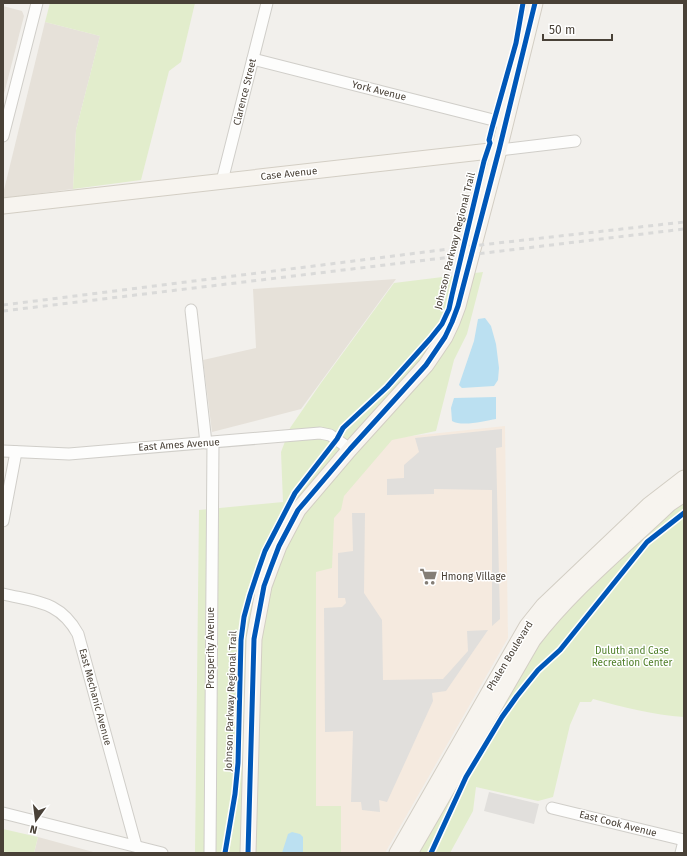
<svg xmlns="http://www.w3.org/2000/svg" width="687" height="856" viewBox="0 0 687 856" font-family="'Fira Sans',sans-serif">
<style>
.residential{fill:#e6e1d9}
.commercial{fill:#f5eadf}
.green{fill:#e2edcc}
.parking{fill:#e1dfdc}
.water{fill:#bbe0f1}
.lines{fill:none;stroke-linecap:round;stroke-linejoin:round}
.street-casing{stroke:#d0cec9;stroke-width:13}
.secondary-casing{stroke:#d3cec4;stroke-width:17}
.street{stroke:#fdfdfc;stroke-width:11}
.secondary{stroke:#f7f4ef;stroke-width:15}
.rail{stroke:#dadad9;stroke-width:3;stroke-dasharray:5 5;stroke-linecap:butt}
.cycleway-casing{stroke:#fff;stroke-width:8}
.cycleway{stroke:#0057b8;stroke-width:5}
.labels{text-anchor:middle;dominant-baseline:central;stroke-width:3;stroke-linejoin:round;paint-order:stroke}
.street-label{font-size:10px;fill:#494137;stroke:#fff}
.poi-label{font-size:10px;fill:#494137;stroke:#fff;text-anchor:start}
.park-label{font-size:10px;fill:#4e7e27;stroke:#fff}
</style>
<rect width="100%" height="100%" fill="#f2f0ec"/>
<!-- residential -->
<g class="residential">
<polygon points="3,6 22,11 24,16 3,98"/>
<polygon points="45,22 100,36 76,130 73,189 3,198 3,194"/>
<polygon points="396,279 301,409 212,432 203,360 256,348 253,289"/>
<polygon points="38,837 97,853 34,853"/>
</g>
<!-- commercial -->
<polygon class="commercial" points="505,426 508,638 385,853 260,853 270,607 374,440"/>
<!-- green -->
<g class="green">
<polygon points="50,3 195,3 181,62 169,71 141,180 73,189 76,130 100,36 45,22"/>
<polygon points="483,272 467,334 454,360 436,431 392,440 344,496 341,510 334,518 332,568 316,572 316,806 341,806 341,853 195,853 199,510 283,502 281,452 290,428 321,383 394,283"/>
<path d="M684,502V717C653,715 623,707 593,699L591,702H580L570,725L553,797L538,801L476,787L473,811L450,853H418L539,641L566,610L670,512Z"/>
<polygon points="3,829 38,837 34,853 3,853"/>
</g>
<!-- parking -->
<g class="parking">
<polygon points="502,429 502,447 496,448 500,619 492,626 492,490 434,489 434,494 387,495 387,479 404,478 404,465 419,452 415,438"/>
<polygon points="352,513 365,513 364,593 382,620 383,680 443,679 468,651 467,631 488,630 446,691 432,693 433,701 387,802 379,800 380,812 362,810 361,802 351,802 353,731 325,732 324,608 342,607 346,603 345,598 338,598 338,553 353,551"/>
<polygon points="489,792 539,804 534,824 484,811"/>
</g>
<!-- water -->
<g class="water">
<polygon points="485,318 491,326 496,344 499,368 498,380 494,386 462,388 459,385 474,341 478,319"/>
<path d="M496,397V419C485,421 462,427 452,421L451,408L454,398Z"/>
<polygon points="292,832 300,834 303,837 303,853 282,853 288,834"/>
</g>
<g class="lines">
<defs>
<g id="street">
<polyline points="253,59 505,123"/>
<polyline points="3,136 37,3"/>
<polyline points="499,150 575,141"/>
<polyline points="222,181 267,3"/>
<polyline points="191,310 206,443"/>
<polyline points="3,451 69,454 320,433 330,435 350,449"/>
<polyline points="3,521 16,452"/>
<path d="M3,594C36,602 60,601 78,634L136,846"/>
<polyline points="552,808 684,840"/>
<polyline points="3,813 162,853"/>
<polyline points="210,853 213,443"/>
<polyline points="681,853 684,841"/>
</g>
<g id="secondary">
<polyline points="3,206 499,150"/>
<polyline points="248,853 254,639 264,586 271,567 279,546 298,510 350,449 426,365 445,337 452,322 458,306 499,150 535,3"/>
<polyline points="397,853 527,626 543,606 649,505 684,478"/>
<path d="M410,853L533,640C572,589 623,548 669,504L684,494"/>
</g>
</defs>
<!-- street casing -->
<use href="#street" class="street-casing"/>
<!-- secondary casing -->
<use href="#secondary" class="secondary-casing"/>
<!-- street -->
<use href="#street" class="street"/>
<!-- secondary -->
<use href="#secondary" class="secondary"/>
<!-- rail -->
<g class="rail">
<polyline points="3,305 489,244 684,222"/>
<polyline points="3,311 684,229"/>
</g>
<defs>
<g id="cycleway">
<polyline points="225,853 235,794 238,763 241,640 244,617 250,595 259,568 265,551 295,493 337,439 343,428 387,387 430,339 442,324 449,309 452,295 484,161 490,143 489,140 492,128 516,43 523,3"/>
<polyline points="248,853 254,639 264,586 271,567 279,546 298,510 350,449 426,365 445,337 452,322 458,306 499,150 535,3"/>
<polyline points="431,853 466,777 502,717 517,696 538,670 560,650 647,542 684,513"/>
</g>
</defs>
<!-- cycleway casing -->
<use href="#cycleway" class="cycleway-casing"/>
<!-- cycleway -->
<use href="#cycleway" class="cycleway"/>
</g>
<!-- icons -->
<defs>
<symbol id="supermarket-bare" viewBox="-9 -9 18 18"><path d="M-6-5.5h2.5l.6 2H6L4.5 2H-2.5L-4.4-4H-6ZM-1.5 3.2a1.3 1.3 0 1 0 .1 0ZM3 3.2a1.3 1.3 0 1 0 .1 0Z" fill="#847e76" stroke="#fff" stroke-width="2.5" paint-order="stroke"/></symbol>
</defs>
<g fill-rule="evenodd">
<use href="#supermarket-bare" x="416" y="564" width="25" height="25"/>
</g>
<g class="labels">
<!-- street labels -->
<g class="street-label">
<text transform="translate(379 91) rotate(14)">York Avenue</text>
<text transform="translate(245 92) rotate(-76)">Clarence Street</text>
<text transform="translate(289 174) rotate(-6)">Case Avenue</text>
<text transform="translate(455 241) rotate(-76)">Johnson Parkway Regional Trail</text>
<text transform="translate(179 445) rotate(-4)">East Ames Avenue</text>
<text transform="translate(211 648) rotate(-90)">Prosperity Avenue</text>
<text transform="translate(510 656) rotate(-59)">Phalen Boulevard</text>
<text transform="translate(95 697) rotate(75)">East Mechanic Avenue</text>
<text transform="translate(231 701) rotate(-88)">Johnson Parkway Regional Trail</text>
<text transform="translate(618 824) rotate(14)">East Cook Avenue</text>
</g>
<!-- poi labels -->
<g class="poi-label">
<text x="441" y="577">Hmong Village</text>
</g>
<!-- park labels -->
<g class="park-label">
<text x="632" y="651">Duluth and Case<tspan x="632" dy="12">Recreation Center</tspan></text>
</g>
</g>
<!-- border -->
<rect width="687" height="856" fill="none" stroke="#494137" stroke-width="8"/>
<!-- north arrow -->
<g transform="translate(36 820) rotate(194)" stroke="#ffffff" stroke-width="3" paint-order="stroke">
<path d="M0-3L7 15L0 10L-7 15Z" fill="#494137"/>
<text y="-6" font-size="11" font-weight="bold" text-anchor="middle" fill="#494137">N</text>
</g>
<!-- scale -->
<path d="M543 34v6h69v-6" fill="none" stroke="#494137" stroke-width="2"/>
<text x="549" y="34" font-size="12" fill="#494137" stroke="#ffffff" stroke-width="3" paint-order="stroke">50 m</text>
</svg>
